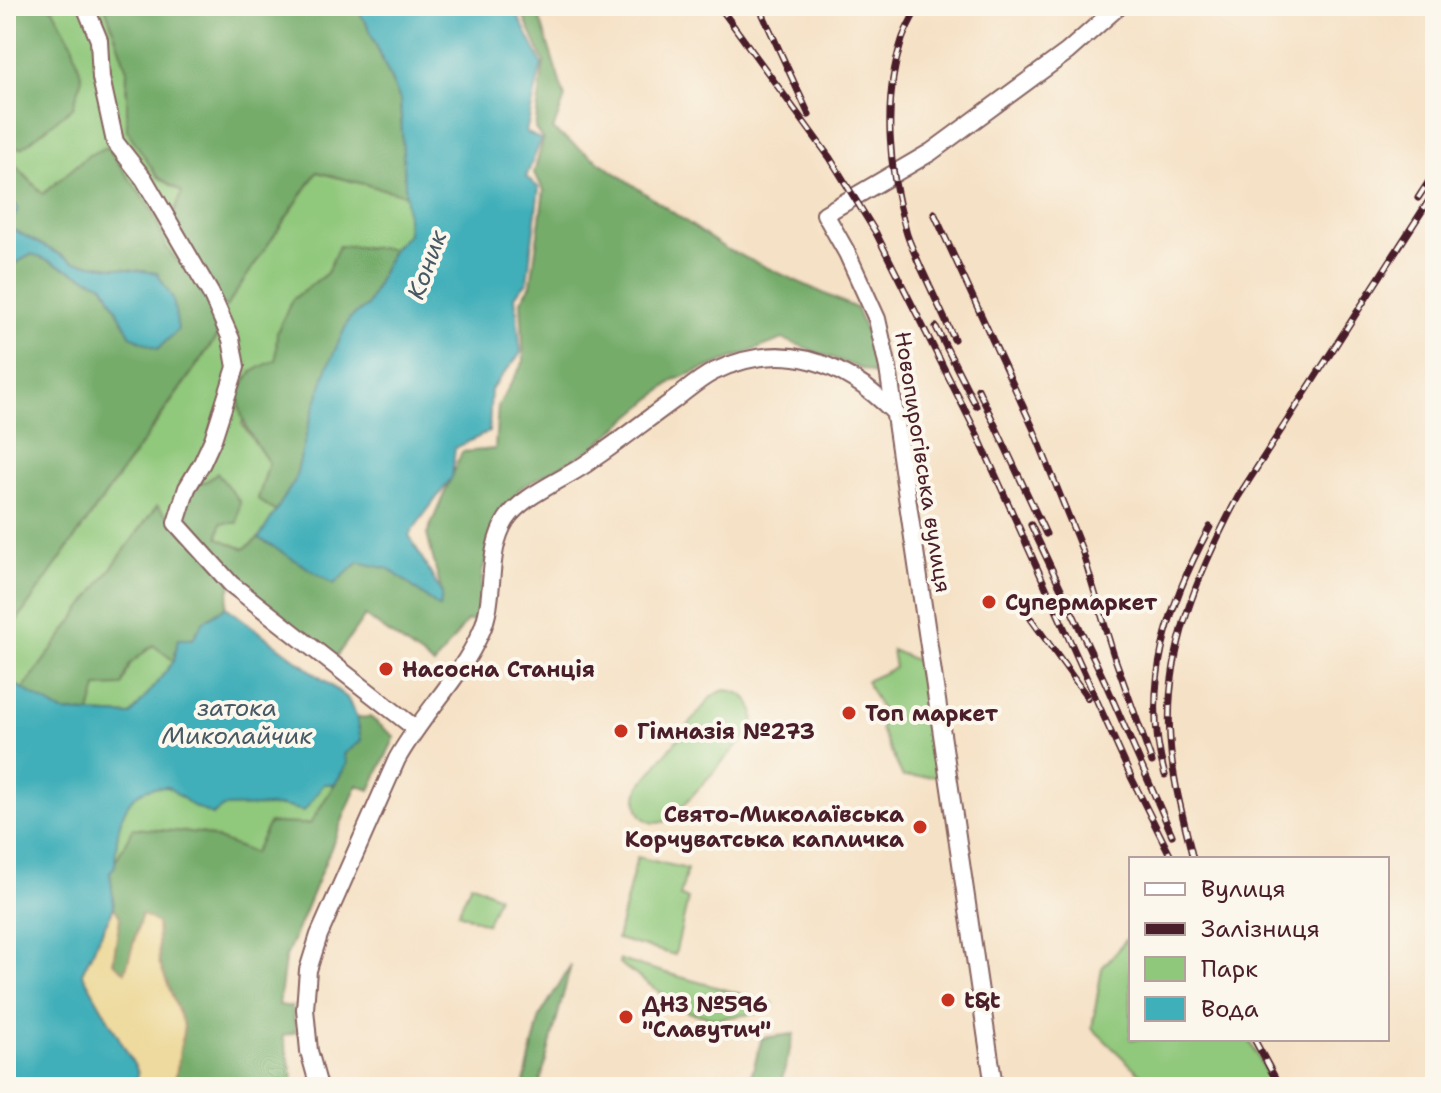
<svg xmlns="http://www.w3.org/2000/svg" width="1441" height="1093" viewBox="0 0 1441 1093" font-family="'Shantell Sans',sans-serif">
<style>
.green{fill:#90c87b;stroke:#6d7453;stroke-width:2}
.forest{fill:#74ac6b;stroke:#5f664b;stroke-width:2}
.sand{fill:#eeda9e;stroke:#9c7c64;stroke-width:2}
.water{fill:#3fafb9;stroke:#446772;stroke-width:2}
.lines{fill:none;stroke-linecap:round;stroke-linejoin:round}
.minor-casing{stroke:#866361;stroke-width:20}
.minor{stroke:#fff;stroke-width:16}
.rail-casing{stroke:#4a1f2b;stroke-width:7}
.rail{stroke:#fbf7ec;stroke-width:4;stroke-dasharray:12;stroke-linecap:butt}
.poi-dot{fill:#c8321e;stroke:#fbf7ec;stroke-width:3}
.labels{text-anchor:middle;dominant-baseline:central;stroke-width:8;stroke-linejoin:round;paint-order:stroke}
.street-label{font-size:22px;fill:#4a1f2b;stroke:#fbf7ec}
.poi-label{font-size:22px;font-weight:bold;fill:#4a1f2b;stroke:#fbf7ec;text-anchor:start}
.water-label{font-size:24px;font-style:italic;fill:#465964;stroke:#fbf7ec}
</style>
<rect width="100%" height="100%" fill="#fbf7ec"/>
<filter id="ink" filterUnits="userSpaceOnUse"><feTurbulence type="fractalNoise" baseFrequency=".0125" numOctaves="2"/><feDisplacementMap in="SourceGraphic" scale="16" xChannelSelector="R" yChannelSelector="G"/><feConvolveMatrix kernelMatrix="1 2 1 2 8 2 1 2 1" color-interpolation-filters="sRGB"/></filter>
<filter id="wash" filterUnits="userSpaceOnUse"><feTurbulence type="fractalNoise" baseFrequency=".006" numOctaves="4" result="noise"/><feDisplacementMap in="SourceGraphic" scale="32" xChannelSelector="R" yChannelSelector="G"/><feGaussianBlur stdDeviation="1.8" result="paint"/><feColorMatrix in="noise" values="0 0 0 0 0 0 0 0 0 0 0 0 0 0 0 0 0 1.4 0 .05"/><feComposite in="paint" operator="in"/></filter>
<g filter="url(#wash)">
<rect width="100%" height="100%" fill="#f5e1c5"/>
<!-- green -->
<g class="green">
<polygon points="47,6 105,6 127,70 126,90 157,176 182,192 200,274 175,259 166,247 152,211 136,192 89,155 43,194 6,155 11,147 53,10"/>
<polygon points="317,172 406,195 408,234 393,249 339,246 327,273 292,300 277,332 276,360 252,372 242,424 269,463 258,499 276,512 259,538 244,549 218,538 221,523 217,474 207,481 187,488 176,523 156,507 23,689 6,679 6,636 217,337 211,294 226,306"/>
<polygon points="226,607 347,698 357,718 347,764 310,824 270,824 254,854 202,833 115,866 6,722 117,772"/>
<polygon points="154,645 174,661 131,715 90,713 97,687"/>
<polygon points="892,650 922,663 939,768 938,776 903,777 881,730 881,709 866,681 895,668"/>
<path d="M724,690C747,691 758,706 752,729L673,817C648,834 629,811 640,786L712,696Z"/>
<polygon points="637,857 687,869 680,897 688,899 675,955 617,939"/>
<polygon points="471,883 498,896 487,924 458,913"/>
<polygon points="1131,934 1131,1039 1249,1039 1273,1087 1133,1087 1142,1076 1092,1028 1102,968"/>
<polygon points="620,960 773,1003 765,1012 716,1019 688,1012 619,963"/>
</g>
<!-- forest -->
<g class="forest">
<polygon points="6,6 47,6 53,9 72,43 82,78 73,107 22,148 11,147 6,156 43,194 89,155 107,147 152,211 166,247 175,259 198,273 170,224 182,192 157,176 127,130 127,70 105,6 354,6 366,22 400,100 406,195 317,172 226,307 212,295 217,336 6,636 6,279 12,265 32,254 104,285 131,336 157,273 74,262 9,228 10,196 6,198"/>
<polygon points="519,6 536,6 565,98 553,130 726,249 856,308 885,378 783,339 674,380 593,448 519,489 483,568 477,620 467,621 434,665 365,616 336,657 231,584 226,607 203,622 193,639 178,639 174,661 153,645 130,664 122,686 97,687 90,713 62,712 23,689 157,506 176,523 187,488 207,481 217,473 240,502 237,523 221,523 218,538 244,549 259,538 334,583 359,562 389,568 440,608 442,594 427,534 462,452 495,449 498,406 524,361 521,301 531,285 544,190 534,173 543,140 535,129 544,62"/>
<path d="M339,246L393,249L367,306L349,319L309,424L295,480L276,512L258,499L269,463C252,438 221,399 253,372C259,367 269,363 276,360L277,332L292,300L327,273Z"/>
<polygon points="370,717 395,737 370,790 357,785 285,959 279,1005 292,1007 296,1032 283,1036 295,1087 174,1087 184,1026 159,962 157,924 141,915 125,973 113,963 120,917 114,907 110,872 133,828 202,833 254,853 269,823 310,824 347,764 344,754 361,741 357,718"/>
<polygon points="571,965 539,1087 523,1087 540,1016"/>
<polygon points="794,1034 780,1087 748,1087 762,1038"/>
</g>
<!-- sand -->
<polygon class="sand" points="114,907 120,917 113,962 125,972 142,914 157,923 159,962 184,1026 174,1087 139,1087 137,1070 82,973"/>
<!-- water -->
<g class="water">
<polygon points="354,6 513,6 542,64 526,132 541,140 526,177 539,188 527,282 515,296 521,353 491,389 489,432 455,448 452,477 409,535 442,594 440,608 389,569 359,562 334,584 259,538 295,480 309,424 327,368 349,319 367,306 393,249 408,234 400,100 366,22"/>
<polygon points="10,196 18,208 10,228 74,262 157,273 173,299 178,330 158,349 131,336 104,285 32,254 12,265 6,279 6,198"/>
<path d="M226,607L347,698L357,718L361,741L344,754L347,764L335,784H324L304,811L282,806L223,807L212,815L193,806L168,787C162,787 154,787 148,789C118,798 116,841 115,866L110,872L114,907L82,973L137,1070L139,1087H6V679L62,712L131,715L174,661L178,639H193L203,622Z"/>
</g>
</g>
<g filter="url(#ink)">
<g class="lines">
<defs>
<g id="minor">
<polyline points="85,6 99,40 101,78 115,142 144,179 211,294 231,339 236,367 213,439 202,463 187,488 176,523 231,584 416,729"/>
<path d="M319,1087L309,1051L305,1009L308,970L319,935L397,759C422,714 460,679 481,632C497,597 485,553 506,520C522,495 566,479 590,461C619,442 646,420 674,400C686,391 699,379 713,372C784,338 843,361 895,413"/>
<polyline points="994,1087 888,368 877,319 847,253 825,214 931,152 1067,52 1119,6"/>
</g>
</defs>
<!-- minor casing -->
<use href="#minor" class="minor-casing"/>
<!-- minor -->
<use href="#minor" class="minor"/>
<defs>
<g id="rail">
<polyline points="719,6 830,158 876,233 977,434 1132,779 1172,859"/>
<polyline points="759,6 809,115"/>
<path d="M918,6C913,17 906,28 902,40C882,101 889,171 906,231C909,243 916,255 920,266"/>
<polyline points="1418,198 1435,172"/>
<polyline points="934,213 1033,428 1082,550 1113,653 1152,762"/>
<polyline points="917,259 954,339"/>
<polyline points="936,327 976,406"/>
<polyline points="978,389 1046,534"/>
<polyline points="1031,525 1105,682 1172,835"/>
<polyline points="1031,619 1088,698"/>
<path d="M1165,775C1140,688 1168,604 1210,527"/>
<path d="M1193,859C1184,820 1172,780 1170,739C1164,651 1198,573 1238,497L1435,191"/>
<polyline points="1254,1039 1280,1087"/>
</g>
</defs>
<!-- rail casing -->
<use href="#rail" class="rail-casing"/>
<!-- rail -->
<use href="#rail" class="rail"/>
</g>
</g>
<!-- markers -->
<g class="poi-dot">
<circle cx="989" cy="602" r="8"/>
<circle cx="386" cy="669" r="8"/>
<circle cx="849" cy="713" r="8"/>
<circle cx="621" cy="731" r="8"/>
<circle cx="920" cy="827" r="8"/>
<circle cx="948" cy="1000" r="8"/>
<circle cx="626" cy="1017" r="8"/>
</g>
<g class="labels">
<!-- street labels -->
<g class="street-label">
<text transform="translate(923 462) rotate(81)">Новопирогівська вулиця</text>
</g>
<!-- poi labels -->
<g class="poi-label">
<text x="1005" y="602">Супермаркет</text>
<text x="402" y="669">Насосна Станція</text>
<text x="865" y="713">Топ маркет</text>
<text x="637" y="731">Гімназія №273</text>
<text x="904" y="814" text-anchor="end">Свято-Миколаївська<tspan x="904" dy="25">Корчуватська капличка</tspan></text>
<text x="964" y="1000">t&amp;t</text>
<text x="642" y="1004">ДНЗ №596<tspan x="642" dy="25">"Славутич"</tspan></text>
</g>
<!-- water labels -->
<g class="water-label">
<text transform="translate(427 265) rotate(-70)">Коник</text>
<text x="237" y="708">затока<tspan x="237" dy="28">Миколайчик</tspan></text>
</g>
</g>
<!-- margin -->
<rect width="1441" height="1093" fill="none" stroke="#fbf7ec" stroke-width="32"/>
<!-- legend -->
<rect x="1129" y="857" width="260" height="184" fill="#fbf7ec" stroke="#b4a19f" stroke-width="2"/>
<rect x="1145" y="883" width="40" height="12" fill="#ffffff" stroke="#b4a19f" stroke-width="2"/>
<text x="1201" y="897" font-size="24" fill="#4a1f2b">Вулиця</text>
<rect x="1145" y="923" width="40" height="12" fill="#4a1f2b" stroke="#b4a19f" stroke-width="2"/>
<text x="1201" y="937" font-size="24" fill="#4a1f2b">Залізниця</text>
<rect x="1145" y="957" width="40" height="24" fill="#90c87b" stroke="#b4a19f" stroke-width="2"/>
<text x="1201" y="977" font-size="24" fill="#4a1f2b">Парк</text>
<rect x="1145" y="997" width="40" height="24" fill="#3fafb9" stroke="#b4a19f" stroke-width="2"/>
<text x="1201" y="1017" font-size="24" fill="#4a1f2b">Вода</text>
</svg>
